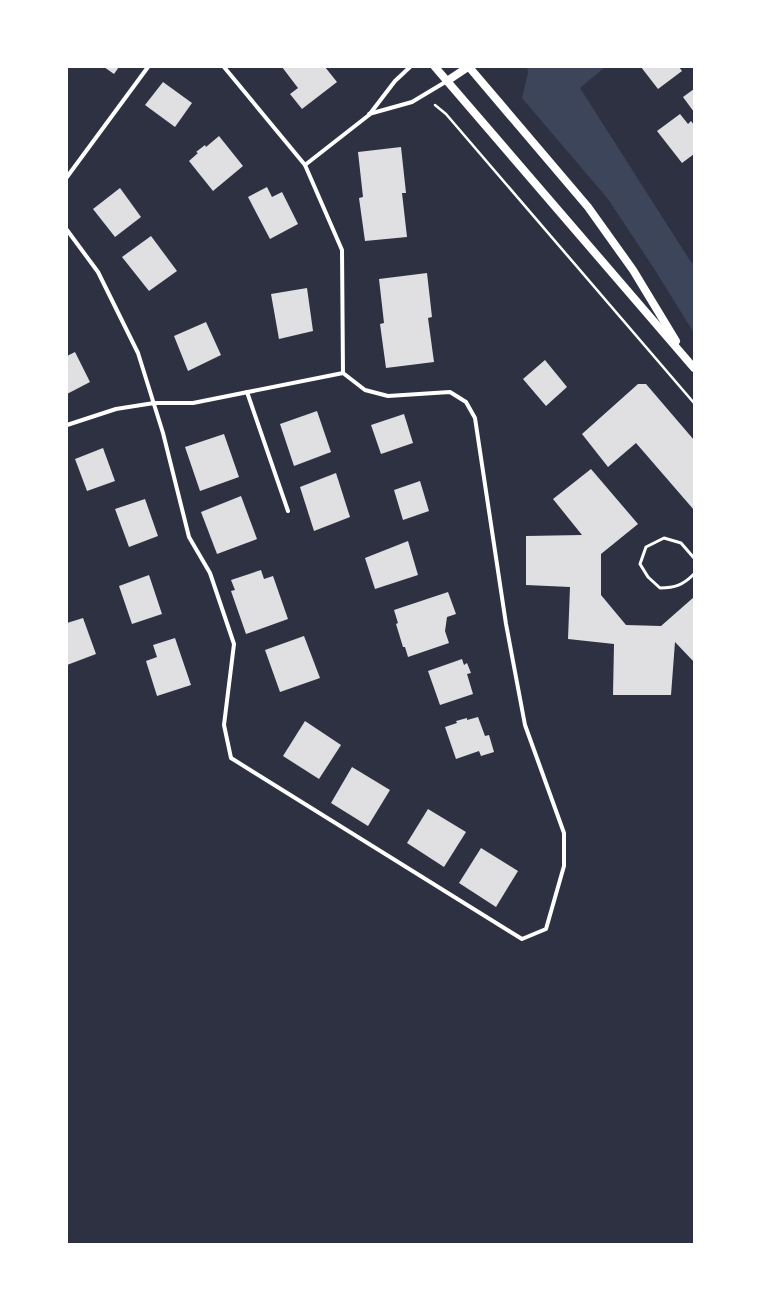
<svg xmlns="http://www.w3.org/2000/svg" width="761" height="1311" viewBox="0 0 761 1311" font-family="'Noto Sans',sans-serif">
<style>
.green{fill:#3c4559}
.building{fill:#e0e0e3}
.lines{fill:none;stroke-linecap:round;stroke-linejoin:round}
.path{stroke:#fff;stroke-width:2.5}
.service{stroke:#fff;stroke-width:3}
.minor{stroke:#fff;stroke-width:4}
.secondary{stroke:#fff;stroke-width:8}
</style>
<rect width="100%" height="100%" fill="#2d3142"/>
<!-- green -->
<polygon class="green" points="527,67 605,67 580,88 689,259 694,265 694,333 653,267 608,199 522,98 528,73"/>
<!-- building -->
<g class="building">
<polygon points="104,67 119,67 114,74"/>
<polygon points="282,67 325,67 337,82 302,109 290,94 298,88"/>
<polygon points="641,67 679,67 682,71 658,89"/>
<polygon points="163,82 192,103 175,127 145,105"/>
<polygon points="694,89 694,112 683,97"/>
<polygon points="680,114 688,124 691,121 694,125 694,154 682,163 657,131"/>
<polygon points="219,136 243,166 213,191 189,161 198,153 196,152 205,145 206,147"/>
<polygon points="401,147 406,193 402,193 407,237 365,241 359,198 363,197 358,152"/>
<polygon points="267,187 272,197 282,192 298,224 270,239 248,197"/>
<polygon points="120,188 141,217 115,237 93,209"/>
<polygon points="151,236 177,271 149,291 122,257"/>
<polygon points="427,273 432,317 428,318 434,362 386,368 380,324 384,323 379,279"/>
<polygon points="307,288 313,331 279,339 271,294"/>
<polygon points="206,322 221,355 188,371 174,336"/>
<polygon points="75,352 90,382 67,394 67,356"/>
<polygon points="545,360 567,387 546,406 523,379"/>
<polygon points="638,384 646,384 694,440 694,510 636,443 608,467 582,434"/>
<polygon points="317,411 331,452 294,466 280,424"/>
<polygon points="404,414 413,443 381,454 371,425"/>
<polygon points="224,434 239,477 200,491 185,447"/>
<polygon points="103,448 115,481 87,491 75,459"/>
<polygon points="591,469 638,524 601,554 601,595 626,625 661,626 694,597 694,662 675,642 671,695 613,695 614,644 568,639 570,587 526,585 526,536 582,535 553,499"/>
<polygon points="336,473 350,517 314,531 300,487"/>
<polygon points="420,481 429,511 403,520 394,490"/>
<polygon points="241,496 257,539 217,554 201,512"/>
<polygon points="145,499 158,536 129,547 115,509"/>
<polygon points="408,541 418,575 375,589 365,558"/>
<polygon points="261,570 264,579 273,576 288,619 246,634 231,591 235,590 231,580"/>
<polygon points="149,575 162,614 132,624 119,586"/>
<polygon points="448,592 456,614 447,617 445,631 449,643 408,657 405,647 403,647 396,624 398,623 394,610"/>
<polygon points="83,618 96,654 67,665 67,623"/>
<polygon points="304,636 320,678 280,692 265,650"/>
<polygon points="175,638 191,685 157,696 146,661 157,657 153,645"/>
<polygon points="462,659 464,665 467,663 471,673 467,674 473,694 440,705 428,671"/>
<polygon points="478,717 485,736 489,735 494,752 481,756 479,751 456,759 445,727 457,723 456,721 467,718 467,720"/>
<polygon points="305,721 341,745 319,779 283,756"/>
<polygon points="352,767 390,790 368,826 331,803"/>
<polygon points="428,809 466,832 444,867 407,843"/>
<polygon points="481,848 518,871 496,907 459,883"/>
</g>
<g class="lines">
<!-- path -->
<polyline class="path" points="435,105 446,114 694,403"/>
<!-- service -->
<path class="service" d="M694,558L681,543L664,538L646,547L640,564L648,577L660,588C675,588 683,585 694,574"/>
<!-- minor -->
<g class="minor">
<polyline points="224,67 305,165 369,115 395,81 410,67"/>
<polyline points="369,114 412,102 447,81"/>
<polyline points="305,165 342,250 343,373"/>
<polyline points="67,177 148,67"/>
<polyline points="67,230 98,272 138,353 163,433 189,537 210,573 234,644 224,725 231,758 522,939 546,929 564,866 564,833 525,725 506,624 475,418 466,402 450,392 388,396 365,390 343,373 193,403 154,403 116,409 67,425"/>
<polyline points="247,392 288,511"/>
</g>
<!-- secondary -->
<g class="secondary">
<polyline points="435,67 694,368"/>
<polyline points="469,67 588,207 633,270 676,341"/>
<polyline points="447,81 468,67"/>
</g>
</g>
<!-- border -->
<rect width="761" height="1311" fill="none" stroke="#ffffff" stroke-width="136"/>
</svg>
